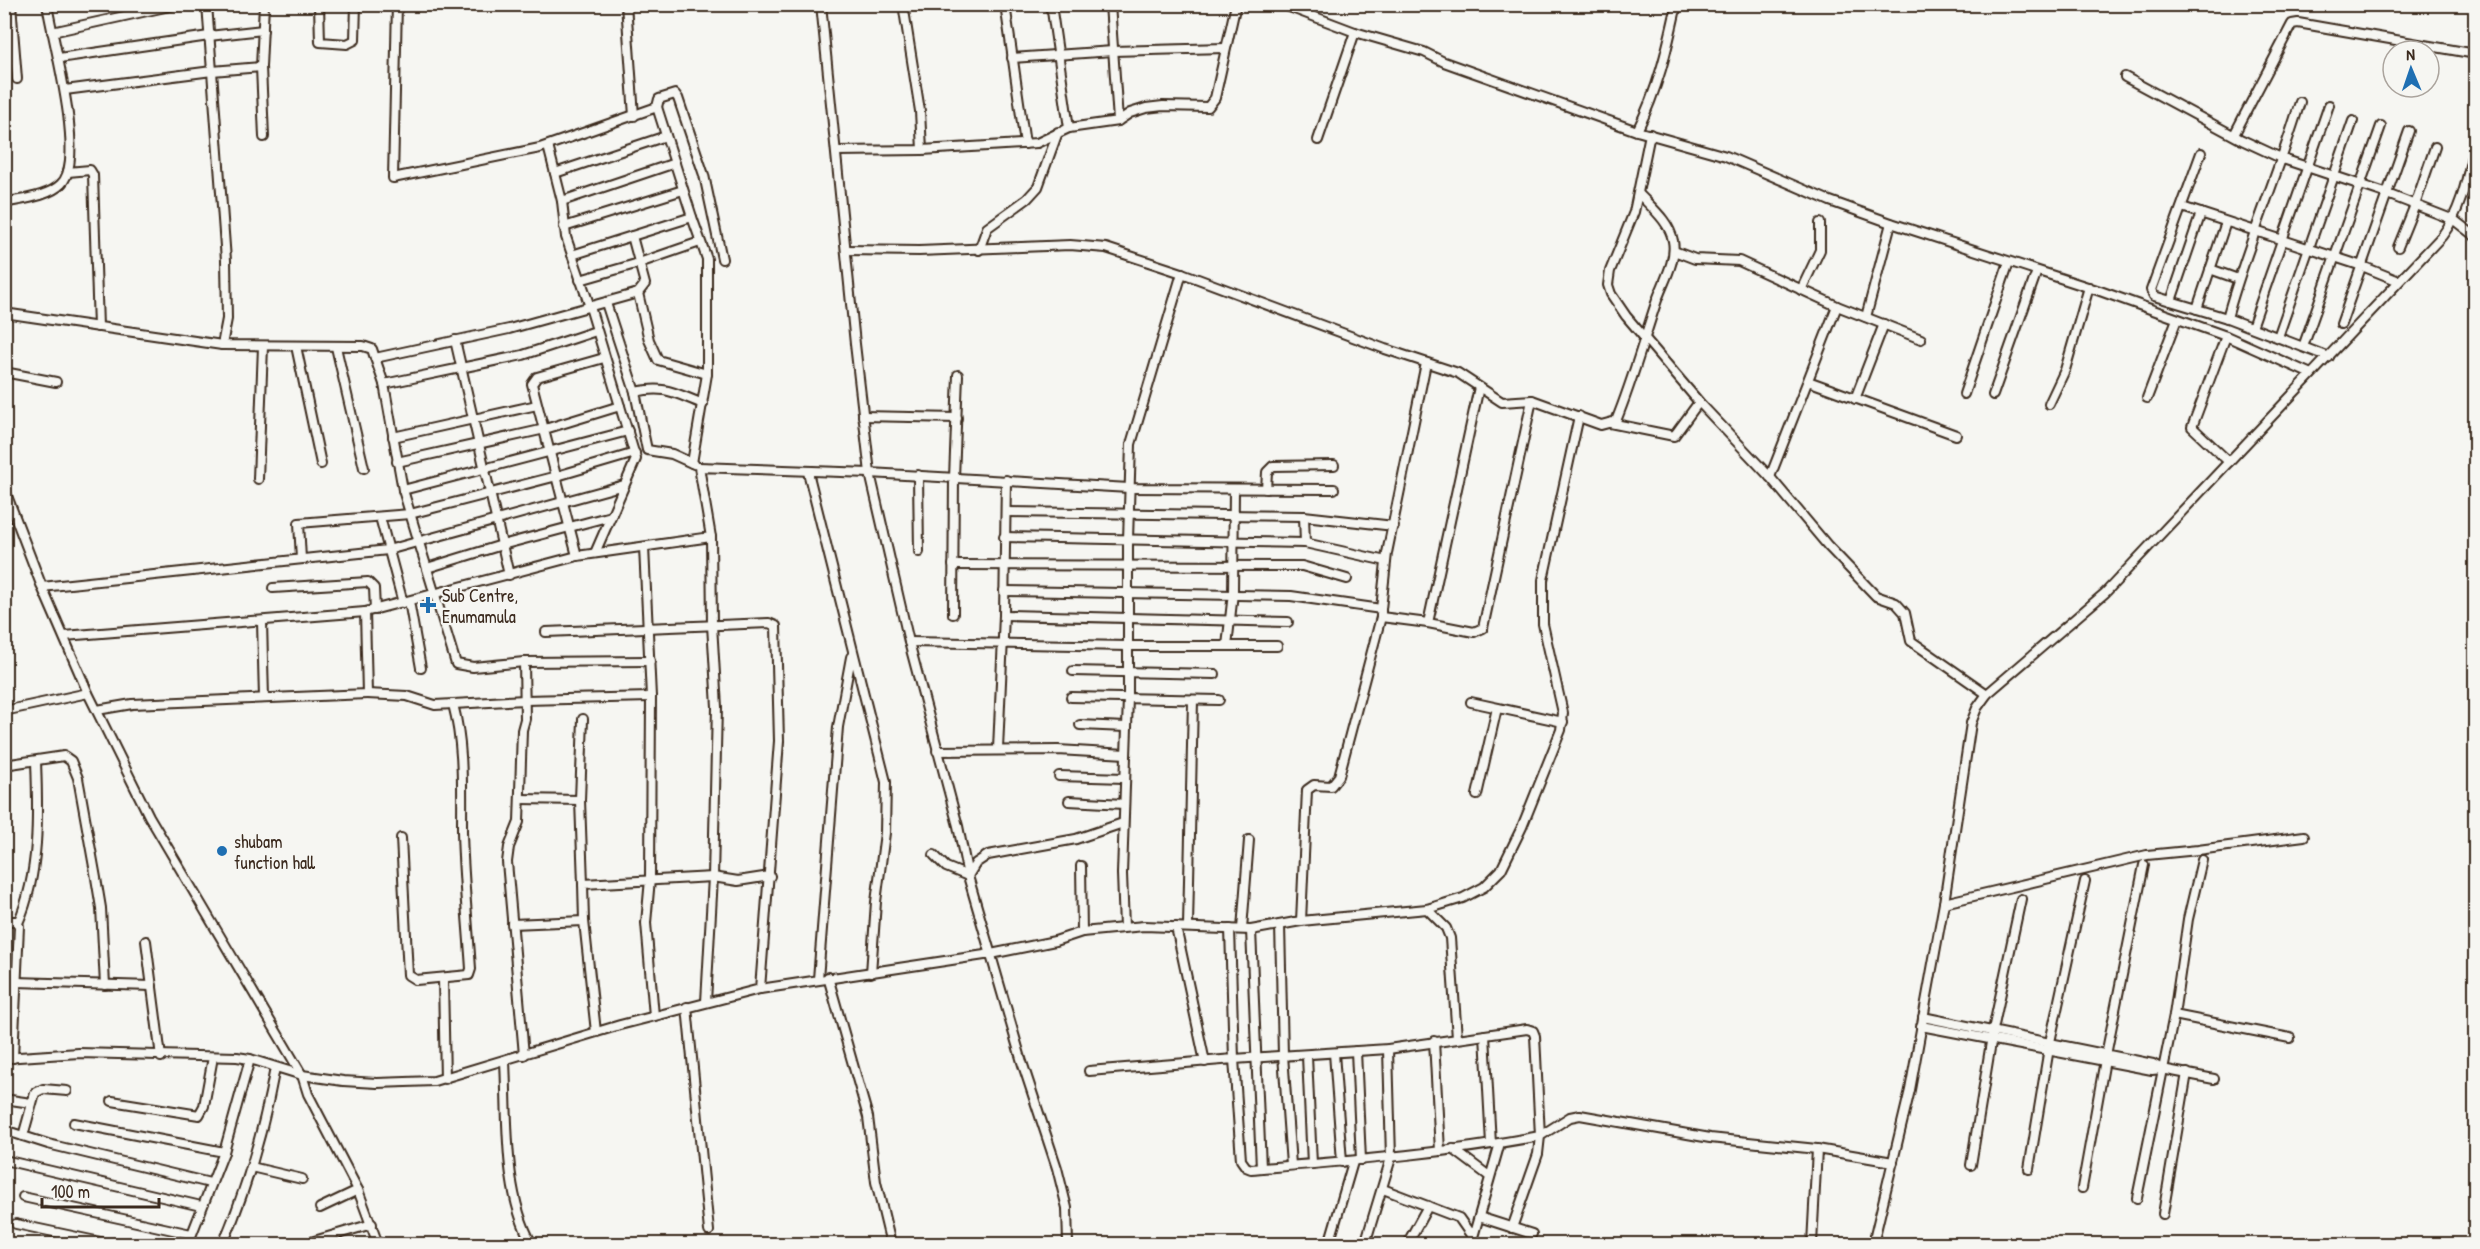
<svg xmlns="http://www.w3.org/2000/svg" width="2480" height="1249" viewBox="0 0 2480 1249" font-family="'Patrick Hand',sans-serif">
<style>
.lines{fill:none;stroke-linecap:round;stroke-linejoin:round}
.minor-casing{stroke:#3b2a1e;stroke-width:12}
.minor{stroke:#f6f6f2;stroke-width:8}
.poi-dot{fill:#1f6fb2;stroke:#f6f6f2;stroke-width:2}
.labels{text-anchor:middle;dominant-baseline:central;stroke-width:4.5;stroke-linejoin:round;paint-order:stroke}
.poi-label{font-size:18px;fill:#3b2a1e;stroke:#f6f6f2;text-anchor:start}
</style>
<rect width="100%" height="100%" fill="#f6f6f2"/>
<filter id="ink" filterUnits="userSpaceOnUse"><feTurbulence type="fractalNoise" baseFrequency=".0167" numOctaves="2"/><feDisplacementMap in="SourceGraphic" scale="12" xChannelSelector="R" yChannelSelector="G"/><feConvolveMatrix kernelMatrix="1 2 1 2 8 2 1 2 1" color-interpolation-filters="sRGB"/></filter>
<g filter="url(#ink)">
<g class="lines">
<defs>
<g id="minor">
<polyline points="11,4 17,79"/>
<polyline points="207,4 226,260 227,319 222,345"/>
<polyline points="264,4 261,67 264,137"/>
<polyline points="319,4 320,42 347,44 355,40 356,4"/>
<polyline points="397,4 393,178 540,148 657,107 692,217 707,259 707,374 692,463"/>
<polyline points="626,4 634,116"/>
<polyline points="821,4 855,344 870,473 909,642 958,826 968,876 1022,1062 1057,1168 1067,1208 1068,1244"/>
<polyline points="903,4 920,111 922,150"/>
<polyline points="1005,4 1025,144"/>
<polyline points="1047,4 1052,11 1069,128"/>
<polyline points="1110,4 1118,121"/>
<polyline points="1281,4 1355,32 1424,52 1444,62 1637,131 1726,156 1830,201 1891,223 2100,291 2226,336 2311,374"/>
<polyline points="1006,6 1022,4"/>
<polyline points="52,32 179,4"/>
<polyline points="59,58 209,36 263,30"/>
<polyline points="1012,58 1113,51 1225,48"/>
<polyline points="2125,77 2242,140 2283,159 2382,192 2454,220 2476,237"/>
<polyline points="65,90 212,71 261,67"/>
<path d="M2300,102C2278,175 2247,245 2227,318L2329,357"/>
<polyline points="657,107 659,99 675,94 678,98 704,175 722,259"/>
<path d="M1637,131C1658,89 1667,50 1677,4"/>
<polyline points="1650,134 1634,212 1610,271 1608,285 1611,294 1626,316 1699,402 1770,477 1828,546 1876,596 1896,603 1905,613 1911,641 1987,694"/>
<polyline points="2234,135 2292,24 2298,23 2476,54"/>
<polyline points="1318,140 1355,32"/>
<polyline points="548,146 562,201 566,237 590,307 636,459 595,553"/>
<polyline points="837,151 922,150 1037,143 1069,128 1118,121 1130,113 1146,108 1163,106 1208,107 1215,98 1236,4"/>
<polyline points="2201,153 2151,290 2154,296 2227,318"/>
<polyline points="68,172 90,170 93,175 98,327"/>
<polyline points="555,173 666,136"/>
<polyline points="562,201 675,163"/>
<path d="M4,203C21,199 48,197 61,184C87,160 52,39 47,4"/>
<polyline points="2182,207 2362,266 2399,281"/>
<polyline points="564,227 683,190"/>
<polyline points="632,236 645,284 638,293 509,329 375,358 384,384 403,490 456,664 473,667 524,662 650,661"/>
<polyline points="2398,247 2415,205 2435,147"/>
<path d="M846,250L919,251L1070,245L1106,248L1182,273L1385,349L1458,373L1502,402L1532,400L1601,425L1616,421C1632,382 1643,342 1656,303C1662,284 1677,261 1673,241C1670,222 1651,207 1639,194"/>
<polyline points="979,250 987,228 1027,199 1038,187 1058,132"/>
<polyline points="1674,251 1695,259 1739,261 1837,306 1921,339"/>
<polyline points="572,255 692,217"/>
<polyline points="2210,269 2238,279"/>
<polyline points="580,280 639,263 700,242"/>
<polyline points="1801,290 1820,250 1820,223"/>
<polyline points="638,293 649,340 658,360 707,374"/>
<polyline points="2171,301 2201,213"/>
<polyline points="606,303 635,392 647,450 672,454 694,464"/>
<polyline points="2197,309 2226,222"/>
<polyline points="4,313 222,345 363,346 372,349 375,358"/>
<polyline points="1866,317 1891,223"/>
<polyline points="2341,324 2409,131"/>
<polyline points="2252,327 2329,105"/>
<polyline points="2226,336 2192,427 2229,462"/>
<polyline points="2278,337 2353,121"/>
<polyline points="455,340 509,575"/>
<polyline points="296,346 321,464"/>
<polyline points="336,347 364,468"/>
<polyline points="2303,347 2381,126"/>
<polyline points="4,372 56,382"/>
<polyline points="1808,381 1956,435"/>
<polyline points="384,384 523,355 596,331"/>
<path d="M635,392C666,385 674,393 703,404"/>
<polyline points="1964,394 2009,262"/>
<polyline points="1993,395 2037,271"/>
<polyline points="2147,398 2177,319"/>
<polyline points="1855,399 1884,324"/>
<polyline points="2049,404 2065,370 2089,287"/>
<polyline points="863,416 957,418"/>
<polyline points="1610,423 1674,436 1699,402"/>
<polyline points="393,437 537,405"/>
<polyline points="397,462 545,429 620,406"/>
<polyline points="808,472 886,782 885,833 876,902 871,973"/>
<polyline points="918,475 919,552"/>
<polyline points="1770,477 1837,306"/>
<polyline points="258,479 263,346"/>
<polyline points="4,488 42,587 88,693 149,816 302,1075 308,1094 358,1190 378,1244"/>
<polyline points="1266,489 1267,472 1273,466 1334,465"/>
<polyline points="403,490 628,431"/>
<polyline points="1006,512 1304,516 1394,526"/>
<polyline points="1304,516 1305,543"/>
<polyline points="380,517 403,603"/>
<polyline points="1004,537 1305,543 1386,561"/>
<polyline points="644,547 651,697 650,879 646,923 654,1016"/>
<polyline points="577,556 532,384 537,377 604,358"/>
<polyline points="301,559 299,523 410,514 557,476 635,453"/>
<polyline points="953,565 1302,566 1347,579"/>
<polyline points="427,568 502,545 611,516"/>
<polyline points="42,587 388,550 624,485"/>
<polyline points="273,588 368,582 374,588 375,610"/>
<polyline points="1004,591 1291,596 1381,609 1381,617 1339,776 1331,786 1314,785 1307,790 1301,921"/>
<polyline points="409,601 421,668"/>
<polyline points="1381,609 1387,553 1426,363"/>
<polyline points="953,614 954,478 958,375"/>
<polyline points="1004,615 1288,622"/>
<polyline points="1381,617 1428,623 1474,632 1483,628 1532,400"/>
<polyline points="262,622 264,698"/>
<polyline points="1428,623 1479,387"/>
<polyline points="546,632 769,623 776,626 779,741 760,989"/>
<polyline points="64,636 365,612 577,556 711,537 699,467 870,473 1129,488 1334,489"/>
<polyline points="909,642 1128,646 1277,646"/>
<polyline points="1227,646 1233,593 1234,490"/>
<polyline points="524,662 525,719 522,730 519,822 509,847 507,862 524,1055"/>
<polyline points="1073,671 1215,674"/>
<polyline points="367,694 407,696 435,705 525,700 651,697"/>
<polyline points="1071,697 1219,700"/>
<polyline points="1471,702 1563,722"/>
<polyline points="97,710 132,704 367,694 365,612"/>
<polyline points="4,711 88,693"/>
<polyline points="583,719 580,800 583,884"/>
<polyline points="1080,725 1126,727"/>
<polyline points="998,749 1004,615 1006,480"/>
<polyline points="937,751 1058,750 1126,754"/>
<polyline points="4,765 64,756 71,761 78,778 96,878 101,908 105,985"/>
<polyline points="1059,776 1125,778"/>
<polyline points="1477,795 1497,708"/>
<polyline points="521,799 580,800"/>
<polyline points="1069,801 1124,804"/>
<path d="M401,838L408,975L416,980L469,975L471,969C468,923 463,877 462,831C462,788 464,746 453,704"/>
<polyline points="934,855 946,867 968,876 976,863 988,855 1076,839 1123,823"/>
<polyline points="1081,866 1082,932"/>
<polyline points="1944,903 2147,855 2198,850 2304,836"/>
<polyline points="1427,909 1446,928 1450,938 1457,1038"/>
<polyline points="4,921 16,921 19,926 13,1058"/>
<polyline points="584,921 596,1032"/>
<path d="M18,923C40,874 38,813 36,761"/>
<polyline points="512,924 584,921 583,884 713,877 738,881 770,876"/>
<polyline points="1280,925 1283,1055 1291,1165"/>
<polyline points="1188,926 1193,700"/>
<polyline points="1124,927 1122,874 1128,698 1128,540 1131,444 1182,273"/>
<polyline points="1176,927 1205,1062"/>
<polyline points="1242,929 1249,840"/>
<polyline points="1251,930 1261,1168"/>
<polyline points="146,941 161,1057"/>
<polyline points="828,977 868,1117 876,1182 891,1244"/>
<polyline points="443,979 445,1079"/>
<polyline points="818,979 838,727 851,657"/>
<polyline points="16,982 152,986"/>
<polyline points="706,1002 713,877 717,707 712,625 711,537"/>
<polyline points="687,1007 709,1231"/>
<polyline points="2174,1015 2290,1038"/>
<polyline points="1923,1017 2153,1064 2162,1069"/>
<polyline points="1921,1026 2152,1070 2162,1069 2214,1079"/>
<polyline points="1485,1035 1491,1144"/>
<polyline points="1434,1041 1440,1151"/>
<polyline points="1356,1051 1361,1160"/>
<polyline points="1334,1053 1342,1162"/>
<polyline points="1307,1056 1312,1164"/>
<polyline points="4,1058 79,1053 237,1057 250,1059 302,1075 343,1081 377,1083 434,1081 620,1025 760,989 991,954 1055,941 1082,932 1144,926 1251,930 1301,921 1427,909 1463,898 1484,887 1501,870 1522,827 1561,730 1563,713 1543,624 1543,580 1579,416"/>
<path d="M505,1061C508,1119 503,1193 532,1244"/>
<path d="M1089,1071L1234,1059L1388,1049L1527,1029L1533,1031L1535,1036L1540,1136C1443,1154 1348,1161 1251,1169L1246,1167L1241,1160L1234,1059L1230,929"/>
<polyline points="4,1099 31,1103"/>
<polyline points="112,1101 199,1115 204,1106 213,1057"/>
<polyline points="74,1123 224,1152"/>
<polyline points="4,1130 48,1144 210,1183"/>
<polyline points="23,1136 35,1093 43,1089 67,1091"/>
<polyline points="1453,1149 1489,1176"/>
<polyline points="4,1160 201,1206"/>
<polyline points="1971,1165 1993,1030 2021,899"/>
<polyline points="251,1167 302,1179"/>
<polyline points="2029,1169 2050,1042 2085,881"/>
<polyline points="2082,1188 2105,1060 2144,865"/>
<polyline points="1383,1189 1459,1218 1473,1238"/>
<polyline points="23,1197 191,1234"/>
<polyline points="2137,1198 2174,1015 2188,919 2202,860"/>
<polyline points="320,1208 358,1190"/>
<polyline points="2163,1214 2187,1073"/>
<polyline points="1479,1217 1532,1234"/>
<polyline points="16,1224 110,1244"/>
<polyline points="1512,1228 1538,1154 1540,1136 1570,1117 1580,1115 1710,1138 1817,1149 1893,1162"/>
<polyline points="1331,1240 1345,1244"/>
<polyline points="314,1241 372,1224"/>
<polyline points="188,1244 224,1152 250,1059"/>
<path d="M223,1244C247,1188 264,1128 275,1068"/>
<polyline points="1329,1244 1353,1162"/>
<polyline points="1365,1244 1391,1158 1388,1049"/>
<polyline points="1407,1244 1428,1206"/>
<polyline points="1471,1244 1500,1143"/>
<polyline points="1812,1244 1817,1149"/>
<path d="M1873,1244L1910,1090L1944,903L1971,723L1977,708L1987,694L2105,593L2442,236C2463,208 2468,173 2476,139"/>
</g>
</defs>
<!-- minor casing -->
<use href="#minor" class="minor-casing"/>
<!-- minor -->
<use href="#minor" class="minor"/>
</g>
</g>
<!-- markers -->
<g class="poi-dot">
<path d="M425 596h6v6h6v6h-6v6h-6v-6h-6v-6h6z"/>
<circle cx="222" cy="851" r="6"/>
</g>
<g class="labels">
<!-- poi labels -->
<g class="poi-label">
<text x="442" y="595">Sub Centre,<tspan x="442" dy="21">Enumamula</tspan></text>
<text x="234" y="841">shubam<tspan x="234" dy="21">function hall</tspan></text>
</g>
</g>
<!-- margin -->
<rect width="2480" height="1249" fill="none" stroke="#f6f6f2" stroke-width="24"/>
<rect x="12" y="12" width="2456" height="1225" fill="none" stroke="#3b2a1e" stroke-width="2" filter="url(#ink)"/>
<!-- north arrow -->
<g transform="translate(2411 69) rotate(358)"><circle r="28" fill="#f6f6f2" stroke="#aba49d" stroke-width="1.5"/>
<path d="M0-4.5L10 22L0 15L-10 22Z" fill="#1f6fb2"/>
<text y="-9" font-size="16" font-weight="bold" text-anchor="middle" fill="#3b2a1e">N</text>
</g>
<!-- scale -->
<path d="M42 1198v9h117v-9" fill="none" stroke="#3b2a1e" stroke-width="3"/>
<text x="51" y="1198" font-size="18" fill="#3b2a1e" stroke="#f6f6f2" stroke-width="4.5" paint-order="stroke">100 m</text>
</svg>
